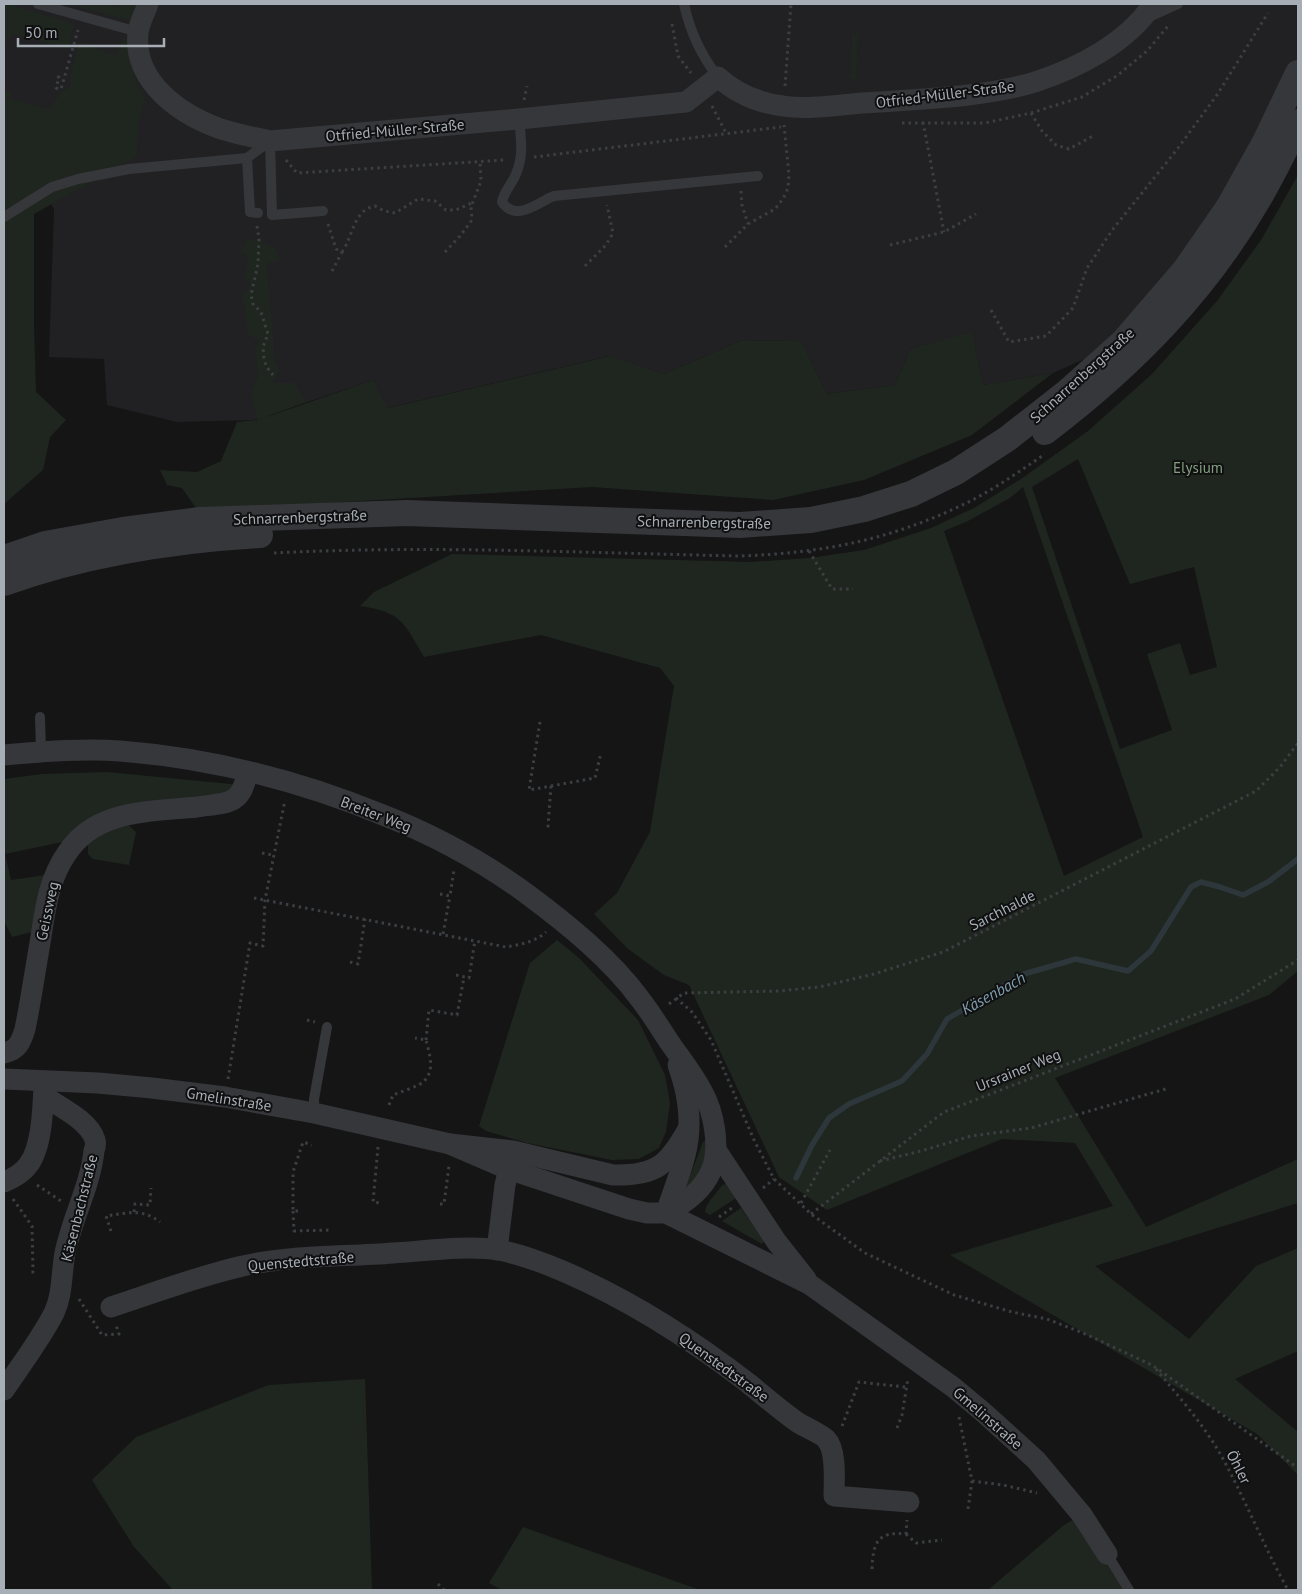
<svg xmlns="http://www.w3.org/2000/svg" width="1302" height="1594" viewBox="0 0 1302 1594" font-family="'PT Sans',sans-serif">
<style>
.built{fill:#212123}
.green{fill:#1f261f;fill-rule:evenodd}
.lines{fill:none;stroke-linecap:round;stroke-linejoin:round}
.stream{stroke:#2d373b;stroke-width:5.5}
.path{stroke:#3c3f42;stroke-width:3;stroke-dasharray:2.5 4;stroke-linecap:butt}
.service{stroke:#36373b;stroke-width:10}
.minor{stroke:#36373b;stroke-width:21}
.tertiary{stroke:#36373b;stroke-width:26}
.labels{text-anchor:middle;dominant-baseline:central;stroke-width:4;stroke-linejoin:round;paint-order:stroke}
.street-label{font-size:15px;fill:#a7aeb6;stroke:#101011}
.park-label{font-size:15px;fill:#82a07f;stroke:#101011}
.water-label{font-size:16px;font-style:italic;fill:#80a0af;stroke:#101011}
</style>
<rect width="100%" height="100%" fill="#151516"/>
<!-- built -->
<polygon class="built" points="4,4 1298,4 1298,73 1265,142 1123,342 1053,373 983,385 972,333 910,349 895,385 827,394 801,340 740,341 664,374 609,356 387,408 373,380 254,420 177,422 107,405 104,359 49,357 54,209 4,130"/>
<!-- green -->
<g class="green">
<polygon points="4,4 8,4 74,24 68,49 13,34 7,42 4,41"/>
<polygon points="67,4 105,4 119,8 121,4 142,4 136,22"/>
<polygon points="852,33 858,34 856,80 850,79"/>
<path d="M123,38L130,39C129,62 134,79 145,98L138,122L137,156L34,214V325L36,392L66,420L50,437L43,470L4,504V90L12,92L9,99L48,109C59,100 55,95 70,87C70,71 76,58 78,42L116,56Z"/>
<path d="M1298,175V971L1269,995L1055,1078L1146,1227L1298,1159V1203L1095,1266L1189,1339L1256,1266L1298,1248V1351L1235,1379L1298,1432V1475L1257,1434L950,1255L1113,1206L1075,1143L1002,1139L827,1210L779,1177L689,985L664,975L628,949L594,914L617,893L650,832L674,686L660,668L541,635L424,657C404,623 402,612 360,606L374,592L452,554L750,562L810,558L864,550L931,528L974,508L1021,479L1088,431L1152,374L1217,301L1261,240ZM1078,459L1130,584L1194,567L1217,667L1190,675L1180,643L1147,654L1172,730L1120,749L1032,487ZM1023,487L1143,837L1064,876L944,531L968,521L1010,498Z"/>
<path d="M257,239L276,249L280,260L267,264C268,287 271,309 273,332C274,345 271,358 279,370L272,383H294L306,402L258,420L373,380L388,408L610,356L664,374L740,341L801,340L827,394L895,385L910,349L972,332L983,385L1053,373L972,435L864,480L773,500L592,487L198,511L182,488L167,485L160,470L197,472L221,461L237,422L257,420L251,392L258,377L255,348L260,341L248,334L245,310L242,296L248,289L250,283L245,279L248,257L240,252L247,240Z"/>
<polygon points="107,772 241,785 239,790 67,841 5,854 11,880 46,875 32,932 12,937 4,921 4,779 42,774"/>
<polygon points="125,822 136,832 129,865 93,859 88,854 88,844 93,835"/>
<polygon points="557,940 579,958 638,1020 665,1075 670,1103 666,1132 659,1148 639,1159 612,1160 527,1143 486,1131 479,1126 530,963"/>
<polygon points="709,1139 699,1178 685,1189 703,1142"/>
<path d="M726,1184L736,1198L710,1215L705,1212C705,1204 717,1193 722,1185Z"/>
<polygon points="741,1208 764,1241 762,1244 722,1221"/>
<polygon points="365,1379 372,1590 173,1590 134,1547 92,1480 136,1437 269,1385"/>
<polygon points="1081,1515 1129,1590 988,1590 1064,1525"/>
<polygon points="523,1527 700,1590 502,1590 489,1583"/>
</g>
<g class="lines">
<!-- stream -->
<polyline class="stream" points="796,1178 812,1145 829,1118 849,1104 902,1081 927,1054 947,1019 1024,974 1076,959 1128,971 1151,951 1191,887 1201,882 1220,887 1243,895 1268,882 1298,859"/>
<!-- path -->
<g class="path">
<polyline points="672,24 678,56 691,73"/>
<polyline points="57,77 59,77 56,88 61,89 78,30"/>
<polyline points="785,86 791,4"/>
<polyline points="524,100 527,86"/>
<polyline points="712,106 726,133"/>
<polyline points="1031,113 1042,131 1056,145 1069,149 1093,136"/>
<polyline points="923,122 944,232"/>
<polyline points="902,123 985,123 1031,113 1082,97 1118,75 1147,51 1168,26"/>
<polyline points="534,157 781,127"/>
<polyline points="286,160 297,173 505,160"/>
<polyline points="741,191 742,205 748,224"/>
<polyline points="328,224 336,249 342,252 332,271"/>
<polyline points="257,226 259,239 258,264 251,295 253,304 261,312 268,334 263,347 264,358 266,366 273,375"/>
<polyline points="890,245 944,232 976,214"/>
<polyline points="725,247 748,224 775,209 783,199 788,188 789,175 784,125"/>
<path d="M342,252C353,237 353,210 375,206L384,211L395,213L418,199L435,201L446,210H456L472,203"/>
<polyline points="445,252 460,236 472,220 471,207 481,181 480,161"/>
<polyline points="585,266 606,245 613,233 607,205"/>
<polyline points="991,310 1009,342 1046,336 1073,308 1087,268 1113,229 1175,152 1217,95 1268,13"/>
<polyline points="809,551 832,589 853,589"/>
<path d="M274,553C430,545 585,553 741,556C820,553 885,541 958,507C989,493 1017,473 1045,454"/>
<polyline points="540,722 529,790 595,778 601,753"/>
<polyline points="551,786 548,826 552,827"/>
<polyline points="262,853 273,855"/>
<polyline points="440,894 450,896 454,870"/>
<path d="M254,898L506,947C519,945 535,942 546,932"/>
<polyline points="443,934 450,896"/>
<polyline points="350,962 358,964 365,919"/>
<polyline points="456,975 469,978 475,940"/>
<polyline points="676,998 692,1012 711,1040 754,1140 774,1179 811,1214 865,1253 954,1295 1012,1312 1047,1319 1083,1333 1152,1365 1298,1468"/>
<polyline points="669,1004 684,993 779,991 819,987 874,974 943,952 1256,791 1280,767 1298,743"/>
<polyline points="307,1020 315,1022"/>
<polyline points="426,1040 429,1010 457,1015 464,977"/>
<polyline points="228,1079 250,943 263,946 265,900 285,800"/>
<path d="M389,1105L393,1095C400,1092 417,1087 423,1082C436,1071 429,1053 426,1040L415,1038"/>
<polyline points="378,1147 373,1202 381,1203"/>
<polyline points="880,1161 921,1151 971,1136 1031,1128 1169,1088"/>
<polyline points="37,1185 61,1201"/>
<polyline points="763,1188 774,1179"/>
<polyline points="13,1199 32,1226 33,1272 29,1272"/>
<polyline points="801,1203 830,1150"/>
<polyline points="440,1204 444,1204 449,1166"/>
<polyline points="293,1211 294,1231 332,1230"/>
<polyline points="298,1211 293,1211 293,1172 303,1142 312,1145"/>
<polyline points="134,1212 135,1204 150,1205 151,1188"/>
<polyline points="811,1214 944,1112 1235,999 1298,960"/>
<polyline points="719,1217 732,1208"/>
<path d="M111,1231L106,1216C127,1213 142,1208 160,1222"/>
<polyline points="79,1299 102,1335 119,1334 116,1325"/>
<path d="M1156,1369C1179,1397 1204,1425 1222,1457C1246,1501 1264,1547 1288,1590"/>
<polyline points="959,1417 972,1481 968,1509"/>
<polyline points="842,1426 859,1382 905,1387"/>
<polyline points="897,1428 902,1415 908,1378"/>
<polyline points="972,1481 1003,1485 1037,1493"/>
<polyline points="906,1534 916,1543 942,1540"/>
<path d="M872,1569C873,1543 877,1531 906,1534L907,1520"/>
<polyline points="438,1584 444,1590"/>
</g>
<!-- service -->
<g class="service">
<polyline points="38,4 138,32"/>
<path d="M684,4C690,32 700,54 718,77"/>
<polyline points="1149,17 1178,4"/>
<path d="M519,119C521,139 524,155 516,174C512,184 504,191 502,202C516,223 538,202 554,196L758,176"/>
<polyline points="270,141 272,215 323,211"/>
<polyline points="247,158 250,212 258,213"/>
<polyline points="4,217 52,187 78,179 129,169 247,158 270,141"/>
<polyline points="40,717 41,752"/>
<polyline points="314,1113 314,1099 327,1027"/>
<polyline points="1107,1554 1129,1590"/>
</g>
<!-- minor -->
<g class="minor">
<path d="M148,4C145,13 139,23 138,33C133,81 178,113 218,128C235,134 253,137 270,141L519,119L686,102L718,77C737,94 758,103 783,106C808,110 837,105 862,103C916,99 983,98 1035,82C1078,68 1127,43 1153,4"/>
<path d="M4,755C40,752 84,748 120,751C209,758 300,781 383,815C434,835 482,861 527,894C566,923 611,959 640,999C651,1013 660,1028 670,1043C681,1059 693,1074 702,1091C714,1112 721,1148 711,1171C703,1190 684,1204 666,1213"/>
<path d="M4,1053C18,1050 21,1042 25,1029C31,1000 35,971 40,943C45,911 48,880 67,853C96,809 150,812 197,807C208,805 225,805 234,799C243,793 245,782 248,772"/>
<path d="M4,1079L98,1083L152,1088L225,1097L314,1113L450,1144L513,1151L613,1175C656,1176 668,1165 688,1129"/>
<polyline points="450,1144 508,1169 629,1209 647,1213 666,1213 809,1284 953,1387 983,1412 1036,1460 1082,1515 1107,1554"/>
<polyline points="716,1150 776,1241 806,1279"/>
<path d="M4,1182C14,1178 23,1173 29,1164C42,1146 43,1108 44,1085"/>
<path d="M666,1213C673,1191 683,1168 687,1146C692,1119 687,1090 678,1065"/>
<polyline points="497,1250 505,1185 512,1156"/>
<path d="M111,1307C154,1293 198,1276 243,1266C292,1255 343,1257 393,1253C425,1251 467,1245 498,1250C521,1254 544,1263 565,1272C632,1301 691,1339 748,1383C764,1396 780,1410 797,1422C803,1426 823,1435 826,1439C837,1450 834,1482 834,1496L909,1502"/>
<path d="M4,1390C21,1365 40,1340 54,1313C63,1294 61,1274 65,1253C72,1218 90,1187 94,1151C95,1148 96,1143 95,1140C89,1120 59,1107 44,1096"/>
</g>
<!-- tertiary -->
<g class="tertiary">
<path d="M1045,432C1133,365 1207,290 1262,193C1275,170 1287,146 1298,122"/>
<polyline points="4,558 45,544 123,530 200,520 407,513 740,525 811,520 864,509 911,494 956,472 1007,439 1067,392 1123,342 1185,270 1228,208 1265,142 1298,73"/>
<path d="M4,583C85,554 174,540 260,535"/>
</g>
</g>
<g class="labels">
<!-- street labels -->
<g class="street-label">
<text transform="translate(945 94) rotate(-7)">Otfried-Müller-Straße</text>
<text transform="translate(395 130) rotate(-5)">Otfried-Müller-Straße</text>
<text transform="translate(1082 375) rotate(-42)">Schnarrenbergstraße</text>
<text transform="translate(300 517) rotate(-2)">Schnarrenbergstraße</text>
<text transform="translate(704 522) rotate(1)">Schnarrenbergstraße</text>
<text transform="translate(376 814) rotate(21)">Breiter Weg</text>
<text transform="translate(1002 910) rotate(-27)">Sarchhalde</text>
<text transform="translate(47 911) rotate(-78)">Geissweg</text>
<text transform="translate(1018 1070) rotate(-22)">Ursrainer Weg</text>
<text transform="translate(229 1099) rotate(9)">Gmelinstraße</text>
<text transform="translate(79 1208) rotate(-76)">Käsenbachstraße</text>
<text transform="translate(301 1261) rotate(-5)">Quenstedtstraße</text>
<text transform="translate(724 1367) rotate(36)">Quenstedtstraße</text>
<text transform="translate(988 1418) rotate(41)">Gmelinstraße</text>
<text transform="translate(1239 1467) rotate(63)">Öhler</text>
</g>
<!-- park labels -->
<g class="park-label">
<text x="1198" y="467">Elysium</text>
</g>
<!-- water labels -->
<g class="water-label">
<text transform="translate(993 993) rotate(-29)">Käsenbach</text>
</g>
</g>
<!-- border -->
<rect width="1302" height="1594" fill="none" stroke="#a7aeb6" stroke-width="10"/>
<!-- scale -->
<path d="M18 38v8h146v-8" fill="none" stroke="#a7aeb6" stroke-width="2.5"/>
<text x="25" y="38" font-size="15" fill="#a7aeb6" stroke="#101011" stroke-width="4" paint-order="stroke">50 m</text>
</svg>
